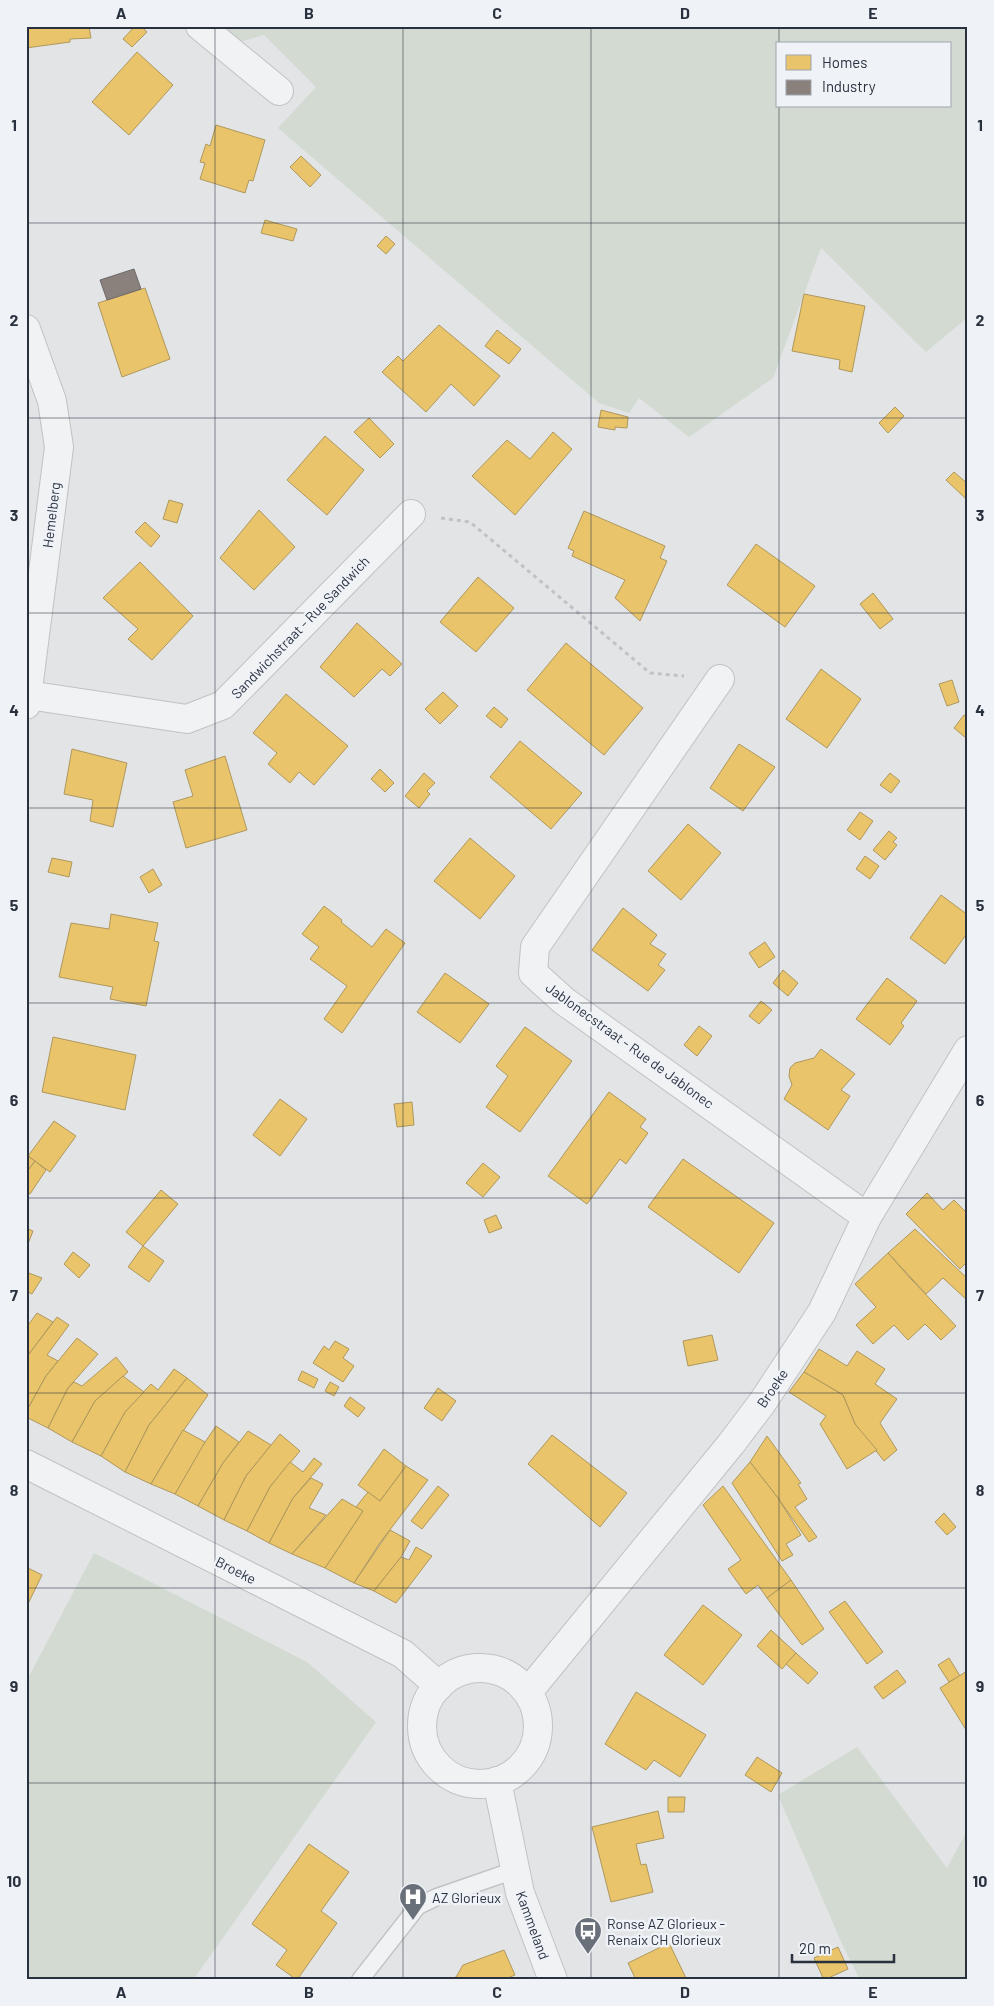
<svg xmlns="http://www.w3.org/2000/svg" width="994" height="2006" viewBox="0 0 994 2006" font-family="Barlow,sans-serif">
<style>
.green{fill:#d2dad2;fill-rule:evenodd}
.homes{fill:#e9c46a;stroke:#af985d}
.industry{fill:#8a817c;stroke:#6d696a}
.lines{fill:none;stroke-linecap:round;stroke-linejoin:round}
.service-casing{stroke:#c0c2c4;stroke-width:19}
.minor-casing{stroke:#c0c2c4;stroke-width:30}
.path{stroke:#c0c2c7;stroke-width:3;stroke-dasharray:4 4;stroke-linecap:butt}
.service{stroke:#f1f2f3;stroke-width:16}
.minor{stroke:#f1f2f3;stroke-width:28}
.grid{fill:none;stroke:#29313f;stroke-width:1;stroke-opacity:0.55}
.labels{text-anchor:middle;dominant-baseline:central;stroke-width:5;stroke-linejoin:round;paint-order:stroke}
.street-label{font-size:14px;fill:#29313f;stroke:#eff2f6}
.poi-label{font-size:14px;fill:#29313f;stroke:#eff2f6;text-anchor:start}
.neatline{fill:none;stroke:#29313f;stroke-width:2}
.grid-label{font-size:16px;text-anchor:middle;font-weight:bold;fill:#29313f}
</style>
<rect width="100%" height="100%" fill="#e2e4e6"/>
<!-- green -->
<g class="green">
<path d="M218,26H968V317L926,352L821,248L773,378L689,437L639,398L629,413L599,403L278,128L316,87L264,35L233,44ZM778,44H950V106H778Z"/>
<polygon points="94,1553 307,1662 376,1722 193,1980 26,1980 26,1682"/>
<polygon points="857,1747 947,1868 968,1829 968,1980 860,1980 842,1944 778,1795"/>
</g>
<!-- homes -->
<g class="homes">
<polygon points="26,26 89,26 91,38 70,39 70,42 26,48"/>
<polygon points="135,26 141,26 147,32 132,47 123,39"/>
<polygon points="137,52 173,85 129,135 92,102"/>
<polygon points="216,125 265,140 253,181 249,180 245,193 200,179 205,163 200,162 206,144 210,146"/>
<polygon points="301,156 321,175 310,187 290,167"/>
<polygon points="265,220 297,229 293,241 261,233"/>
<polygon points="386,236 395,244 386,254 377,246"/>
<polygon points="145,288 170,359 122,377 98,303"/>
<polygon points="804,294 865,306 852,372 839,369 840,360 792,351"/>
<polygon points="439,325 500,376 474,406 451,384 426,412 382,372 398,356 403,361"/>
<polygon points="497,330 521,349 509,364 485,346"/>
<polygon points="895,407 904,416 888,433 879,423"/>
<polygon points="601,410 628,417 627,428 615,427 615,430 598,427"/>
<polygon points="369,418 394,444 380,458 354,432"/>
<polygon points="553,432 572,449 515,515 472,476 507,440 530,459"/>
<polygon points="325,436 364,470 327,515 287,480"/>
<polygon points="954,472 968,484 968,495 965,498 946,480"/>
<polygon points="169,500 183,504 177,523 163,519"/>
<polygon points="259,510 295,547 254,590 220,558"/>
<polygon points="584,511 665,546 660,558 667,561 640,621 615,598 625,580 572,556 574,551 568,548"/>
<polygon points="145,522 160,536 151,547 135,532"/>
<polygon points="756,544 815,586 785,627 727,585"/>
<polygon points="140,562 193,616 152,660 128,639 138,629 103,598"/>
<polygon points="478,577 514,608 476,652 440,622"/>
<polygon points="873,593 893,619 880,629 860,604"/>
<polygon points="357,623 402,664 390,676 382,669 354,697 320,667"/>
<polygon points="566,643 643,708 604,755 527,690"/>
<polygon points="821,669 861,699 827,748 786,719"/>
<polygon points="952,680 959,702 947,706 939,684"/>
<polygon points="443,692 458,706 440,724 425,709"/>
<polygon points="286,694 348,746 314,785 299,772 290,783 268,764 277,753 253,733"/>
<polygon points="494,707 508,719 501,728 486,716"/>
<polygon points="964,715 968,718 966,738 954,728"/>
<polygon points="520,741 582,793 551,829 490,777"/>
<polygon points="739,744 775,767 743,811 710,788"/>
<polygon points="72,749 127,763 113,827 90,821 93,800 64,794"/>
<polygon points="225,756 247,830 186,848 173,802 193,796 185,770"/>
<polygon points="380,769 394,783 385,792 371,779"/>
<polygon points="424,773 435,783 427,791 430,794 419,808 405,796"/>
<polygon points="890,773 900,781 891,793 880,785"/>
<polygon points="860,812 873,821 860,840 847,830"/>
<polygon points="688,824 721,853 681,900 648,871"/>
<polygon points="889,831 897,838 893,842 897,845 885,860 873,850"/>
<polygon points="470,838 515,876 480,919 434,881"/>
<polygon points="865,856 879,866 870,879 856,869"/>
<polygon points="52,858 72,862 69,877 48,872"/>
<polygon points="153,869 162,885 149,893 140,877"/>
<polygon points="941,895 968,915 968,932 945,964 910,938"/>
<polygon points="324,906 342,920 341,922 372,947 386,929 405,943 342,1033 324,1019 347,986 310,959 319,947 302,934"/>
<polygon points="623,908 657,935 650,944 666,954 658,965 665,970 648,991 592,950"/>
<polygon points="111,914 158,923 154,941 159,942 146,1006 110,999 113,987 59,977 71,923 109,929"/>
<polygon points="765,942 775,957 759,968 749,953"/>
<polygon points="783,970 798,983 788,996 773,983"/>
<polygon points="445,973 489,1004 460,1043 417,1012"/>
<polygon points="887,978 917,1001 901,1023 904,1026 890,1045 856,1019"/>
<polygon points="761,1001 772,1010 759,1024 749,1016"/>
<polygon points="699,1026 712,1036 697,1056 684,1045"/>
<polygon points="525,1027 572,1061 520,1132 486,1107 508,1076 496,1066"/>
<polygon points="53,1037 136,1055 125,1110 42,1092"/>
<polygon points="821,1049 855,1074 841,1090 850,1096 828,1130 784,1099 792,1085 789,1076 790,1068 795,1063 814,1058"/>
<polygon points="609,1092 646,1119 640,1127 648,1133 626,1164 620,1159 587,1204 548,1176"/>
<polygon points="280,1099 307,1119 280,1156 253,1135"/>
<polygon points="412,1102 414,1125 397,1127 394,1104"/>
<polygon points="54,1121 76,1136 50,1172 28,1156"/>
<polygon points="26,1155 35,1161 26,1173"/>
<polygon points="683,1159 774,1223 739,1273 648,1207"/>
<polygon points="35,1161 46,1170 30,1194 26,1191 26,1173"/>
<polygon points="483,1163 500,1177 483,1197 466,1183"/>
<polygon points="161,1190 178,1204 143,1246 126,1232"/>
<polygon points="927,1193 943,1210 954,1200 968,1214 968,1261 960,1269 906,1214"/>
<polygon points="496,1215 502,1228 489,1233 484,1220"/>
<polygon points="26,1228 33,1231 26,1249"/>
<polygon points="915,1229 968,1279 968,1301 943,1278 926,1294 888,1253"/>
<polygon points="143,1246 164,1261 149,1282 128,1267"/>
<polygon points="73,1252 90,1265 79,1278 64,1264"/>
<polygon points="888,1253 911,1279 956,1326 941,1340 925,1324 908,1340 894,1325 873,1344 856,1325 876,1307 855,1284"/>
<polygon points="26,1272 42,1278 32,1294 26,1291"/>
<polygon points="37,1313 53,1322 26,1358 26,1328"/>
<polygon points="57,1317 69,1325 47,1355 58,1361 46,1376 26,1412 26,1358"/>
<polygon points="712,1335 718,1360 688,1366 683,1341"/>
<polygon points="77,1338 98,1354 68,1388 48,1428 26,1417 26,1412 46,1376"/>
<polygon points="335,1341 349,1349 343,1358 354,1366 343,1382 313,1363 324,1346 329,1350"/>
<polygon points="819,1349 847,1366 857,1351 885,1369 875,1384 897,1399 880,1423 897,1450 884,1461 855,1424 843,1395 804,1372"/>
<polygon points="116,1357 128,1372 95,1401 72,1442 48,1428 68,1388 74,1382 82,1386"/>
<polygon points="174,1369 187,1378 149,1425 125,1472 101,1456 125,1412 151,1384 158,1390"/>
<polygon points="302,1371 318,1379 314,1388 298,1380"/>
<polygon points="804,1372 843,1395 855,1424 877,1450 847,1469 820,1424 826,1416 789,1392"/>
<polygon points="123,1376 144,1392 125,1412 101,1456 72,1442 95,1401"/>
<polygon points="187,1378 208,1395 177,1440 151,1484 125,1472 149,1425"/>
<polygon points="330,1382 339,1387 334,1396 325,1391"/>
<polygon points="438,1388 456,1401 442,1421 424,1408"/>
<polygon points="350,1397 365,1408 358,1417 344,1406"/>
<polygon points="216,1426 239,1442 223,1463 198,1506 175,1494 199,1451"/>
<polygon points="183,1430 205,1442 175,1494 151,1484"/>
<polygon points="248,1431 271,1445 246,1476 224,1520 198,1506 223,1463"/>
<polygon points="280,1434 300,1451 270,1487 247,1531 224,1520 246,1476"/>
<polygon points="552,1435 627,1493 600,1527 528,1464"/>
<polygon points="767,1436 801,1483 798,1484 807,1499 795,1507 817,1537 809,1542 778,1498 750,1462"/>
<polygon points="384,1449 406,1466 380,1501 358,1485"/>
<polygon points="314,1458 322,1464 293,1498 269,1543 247,1531 270,1487 290,1462 303,1472"/>
<polygon points="750,1462 778,1498 801,1535 786,1544 793,1555 782,1561 732,1483"/>
<polygon points="406,1466 428,1480 379,1544 354,1583 325,1568 363,1511 356,1507 368,1492 380,1501"/>
<polygon points="311,1478 323,1484 309,1508 326,1515 292,1554 269,1543 293,1498"/>
<polygon points="438,1486 449,1495 422,1529 411,1521"/>
<polygon points="723,1486 791,1580 767,1598 758,1585 746,1594 728,1569 741,1560 703,1505"/>
<polygon points="342,1499 363,1511 325,1568 292,1554"/>
<polygon points="944,1513 956,1527 947,1535 935,1522"/>
<polygon points="390,1530 410,1541 401,1557 374,1591 354,1583"/>
<polygon points="416,1547 432,1556 396,1603 374,1591 401,1557 409,1560"/>
<polygon points="26,1567 42,1575 26,1608"/>
<polygon points="791,1580 824,1629 802,1645 767,1598"/>
<polygon points="845,1601 883,1652 867,1664 829,1612"/>
<polygon points="703,1605 742,1635 703,1685 664,1655"/>
<polygon points="771,1630 796,1653 782,1669 757,1646"/>
<polygon points="796,1653 818,1673 808,1684 786,1664"/>
<polygon points="949,1658 960,1676 949,1682 938,1665"/>
<polygon points="897,1670 906,1682 883,1699 874,1687"/>
<polygon points="967,1671 968,1673 968,1733 940,1688"/>
<polygon points="636,1692 706,1735 680,1777 654,1760 646,1770 605,1744"/>
<polygon points="757,1757 782,1773 771,1792 745,1775"/>
<polygon points="668,1797 685,1797 684,1812 668,1812"/>
<polygon points="658,1811 664,1838 636,1844 641,1865 646,1864 653,1892 611,1902 592,1827"/>
<polygon points="309,1844 349,1872 321,1911 337,1923 297,1980 276,1965 287,1950 252,1924"/>
<polygon points="669,1943 687,1980 636,1980 628,1963"/>
<polygon points="838,1947 848,1969 824,1980 814,1958"/>
<polygon points="504,1950 515,1975 503,1980 450,1980 456,1977 463,1965"/>
</g>
<!-- industry -->
<polygon class="industry" points="134,269 141,289 107,300 100,280"/>
<g class="lines">
<defs>
<polyline id="service" points="360,1980 418,1906 437,1897 515,1870"/>
<g id="minor">
<polyline points="200,26 279,91"/>
<polyline points="26,329 52,401 59,447 26,705"/>
<polyline points="720,679 535,947 533,973 564,1001 867,1217"/>
<polyline points="28,695 187,719 223,705 411,514"/>
<polyline points="26,1464 403,1654 439,1686"/>
<circle cx="480" cy="1726" r="58"/>
<polyline points="528,1692 731,1444 762,1403 822,1312 867,1217 968,1050"/>
<polyline points="497,1781 520,1893 553,1980"/>
</g>
</defs>
<!-- service casing -->
<use href="#service" class="service-casing"/>
<!-- minor casing -->
<use href="#minor" class="minor-casing"/>
<!-- path -->
<polyline class="path" points="441,518 470,522 650,673 684,676"/>
<!-- service -->
<use href="#service" class="service"/>
<!-- minor -->
<use href="#minor" class="minor"/>
</g>
<!-- grid -->
<path class="grid" d="M215,26V1980M403,26V1980M591,26V1980M779,26V44M779,106V1980M26,223H968M26,418H968M26,613H968M26,808H968M26,1003H968M26,1198H968M26,1393H968M26,1588H968M26,1783H968"/>
<!-- icons -->
<defs>
<symbol id="hospital-pin" viewBox="-11 -11 22 30"><path d="M0 17L-7.5 6A9.5 9.5 0 1 1 7.5 6Z" fill="#6a7079" stroke="#eff2f6"/><path d="M-5-5h3v3.5h4V-5h3V5h-3V1.5h-4V5h-3Z" fill="#fff"/></symbol>
<symbol id="bus-pin" viewBox="-11 -11 22 30"><path d="M0 17L-7.5 6A9.5 9.5 0 1 1 7.5 6Z" fill="#6a7079" stroke="#eff2f6"/><path d="M-5-6H5V4H4V6H2V4H-2V6H-4V4H-5ZM-3.5-4V0h7V-4ZM-3.5 1.2v1.5H-2V1.2ZM2 1.2v1.5H3.5V1.2Z" fill="#fff"/></symbol>
</defs>
<g fill-rule="evenodd">
<use href="#hospital-pin" x="397" y="1881" width="32" height="43"/>
<use href="#bus-pin" x="572" y="1915" width="32" height="43"/>
</g>
<g class="labels">
<!-- street labels -->
<g class="street-label">
<text transform="translate(51 515) rotate(-83)">Hemelberg</text>
<text transform="translate(300 627) rotate(-46)">Sandwichstraat - Rue Sandwich</text>
<text transform="translate(630 1045) rotate(36)">Jablonecstraat - Rue de Jablonec</text>
<text transform="translate(772 1388) rotate(-56)">Broeke</text>
<text transform="translate(236 1570) rotate(27)">Broeke</text>
<text transform="translate(533 1925) rotate(70)">Kammeland</text>
</g>
<!-- poi labels -->
<g class="poi-label">
<text x="432" y="1897">AZ Glorieux</text>
<text x="607" y="1923">Ronse AZ Glorieux -<tspan x="607" dy="16">Renaix CH Glorieux</tspan></text>
</g>
</g>
<!-- border -->
<rect width="994" height="2006" fill="none" stroke="#eff2f6" stroke-width="55"/>
<!-- legend -->
<rect x="776" y="42" width="175" height="65" fill="#eff2f6" stroke="#a0a5ad"/>
<rect x="786" y="55" width="25" height="15" fill="#e9c46a" stroke="#a0a5ad"/>
<text x="822" y="68" font-size="15" fill="#29313f">Homes</text>
<rect x="786" y="80" width="25" height="15" fill="#8a817c" stroke="#a0a5ad"/>
<text x="822" y="92" font-size="15" fill="#29313f">Industry</text>
<!-- scale -->
<path d="M792 1954v8h102v-8" fill="none" stroke="#29313f" stroke-width="2.5"/>
<text x="799" y="1954" font-size="15" fill="#29313f" stroke="#eff2f6" stroke-width="4" paint-order="stroke">20 m</text>
<rect x="28" y="28" width="938" height="1950" class="neatline"/>
<g class="grid-label">
<text x="121" y="19">A</text>
<text x="309" y="19">B</text>
<text x="497" y="19">C</text>
<text x="685" y="19">D</text>
<text x="873" y="19">E</text>
<text x="14" y="131">1</text>
<text x="980" y="131">1</text>
<text x="14" y="326">2</text>
<text x="980" y="326">2</text>
<text x="14" y="521">3</text>
<text x="980" y="521">3</text>
<text x="14" y="716">4</text>
<text x="980" y="716">4</text>
<text x="14" y="911">5</text>
<text x="980" y="911">5</text>
<text x="14" y="1106">6</text>
<text x="980" y="1106">6</text>
<text x="14" y="1301">7</text>
<text x="980" y="1301">7</text>
<text x="14" y="1496">8</text>
<text x="980" y="1496">8</text>
<text x="14" y="1692">9</text>
<text x="980" y="1692">9</text>
<text x="14" y="1887">10</text>
<text x="980" y="1887">10</text>
<text x="121" y="1998">A</text>
<text x="309" y="1998">B</text>
<text x="497" y="1998">C</text>
<text x="685" y="1998">D</text>
<text x="873" y="1998">E</text>
</g>
</svg>
